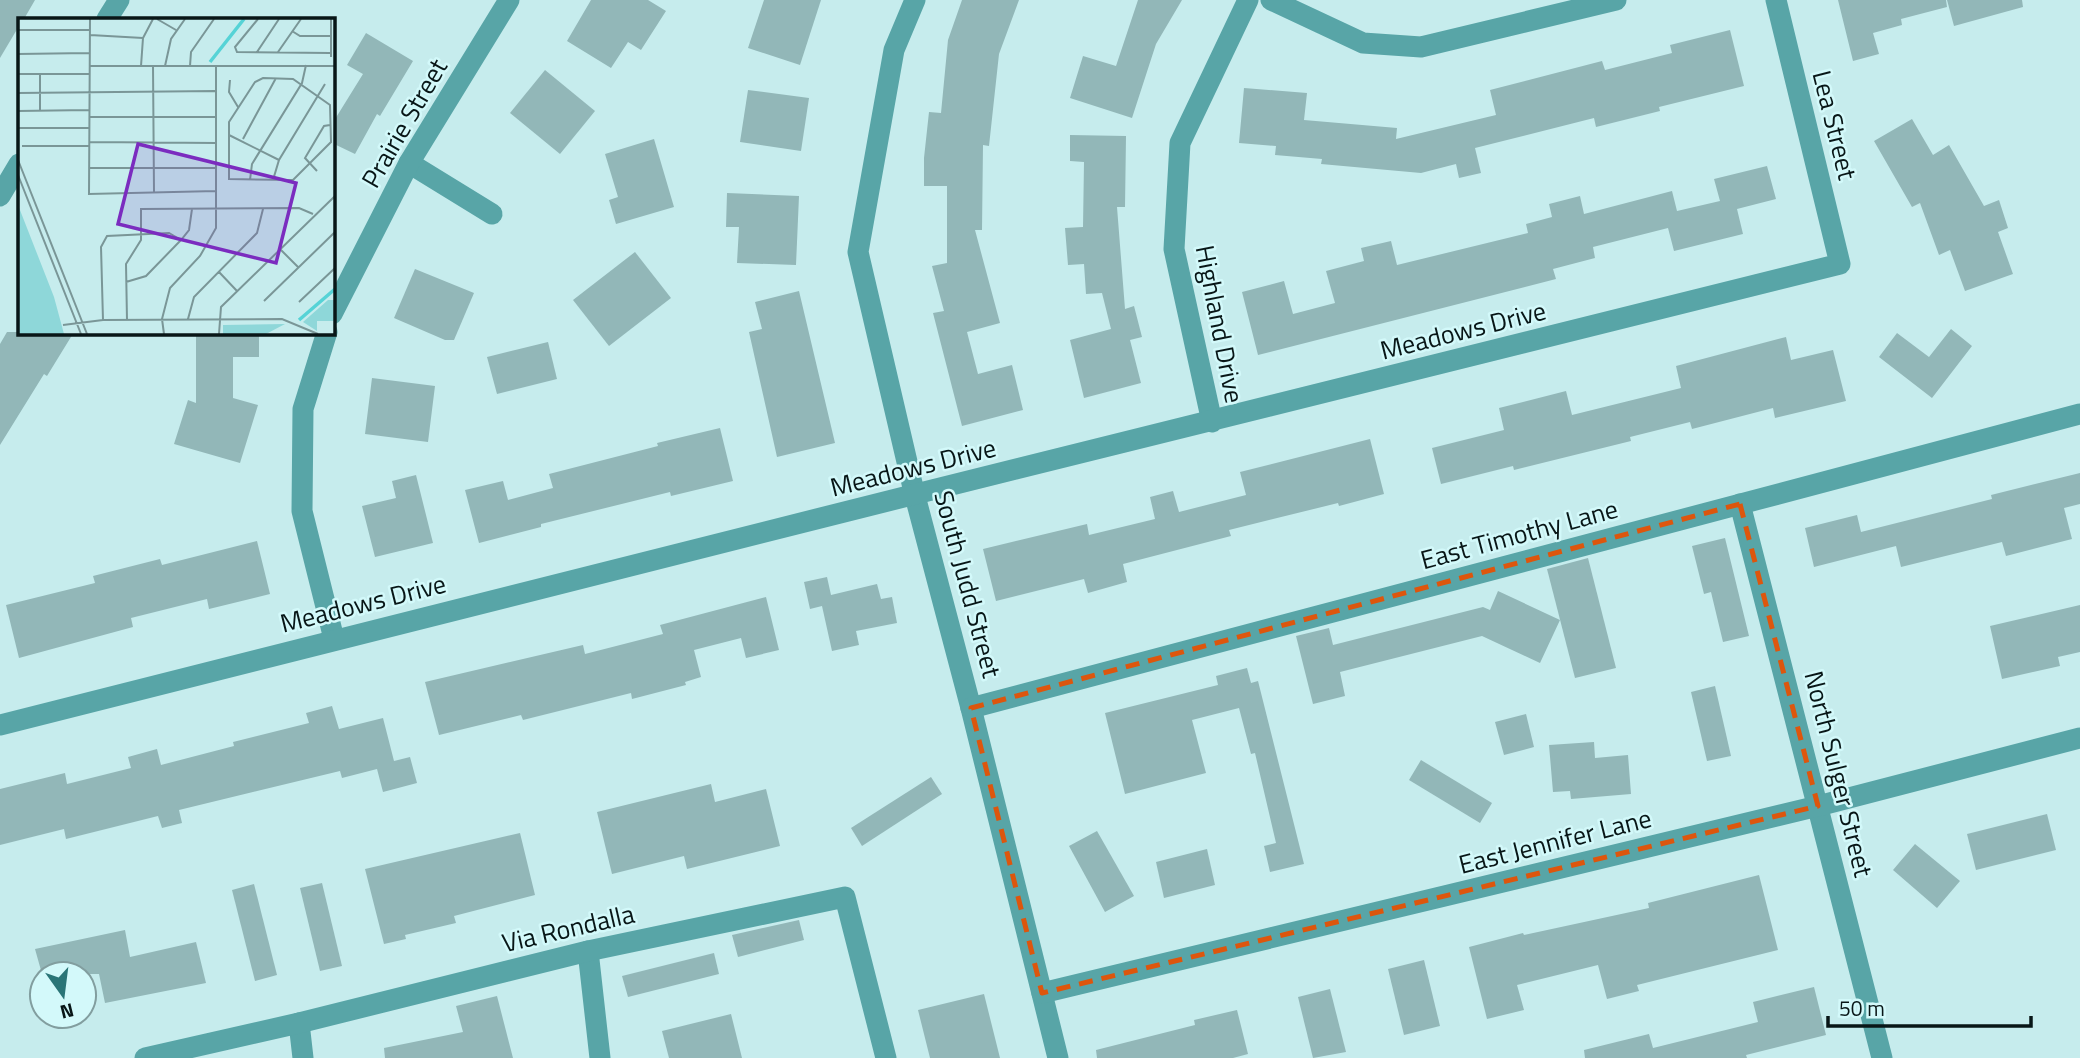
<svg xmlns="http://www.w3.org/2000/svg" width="2080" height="1058" viewBox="0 0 2080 1058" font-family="'Titillium Web',sans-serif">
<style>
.building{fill:#92b7b8}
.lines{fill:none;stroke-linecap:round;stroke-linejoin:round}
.street{stroke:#58a5a7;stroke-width:21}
.marked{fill:none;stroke:#dd560d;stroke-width:5;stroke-dasharray:14 9;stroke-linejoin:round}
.labels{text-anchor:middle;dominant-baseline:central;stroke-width:5;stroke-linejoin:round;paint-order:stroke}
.street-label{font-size:26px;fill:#081617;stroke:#d3f9fa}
.inset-river{fill:none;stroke:#56d3d6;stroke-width:3.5}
.inset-road{fill:none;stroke:#7a9697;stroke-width:2}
.view{fill:#7b2cbf;fill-opacity:0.15;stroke:#7b2cbf;stroke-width:3.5}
.inset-edge{fill:none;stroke:#081617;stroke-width:3.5}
</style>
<rect width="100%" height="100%" fill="#c6eced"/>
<!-- building -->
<g class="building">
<polygon points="0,0 35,0 24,19 19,19 19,26 0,58"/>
<polygon points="591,0 648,0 666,11 641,50 628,42 611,68 567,41"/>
<polygon points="764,0 821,0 800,65 748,48"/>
<polygon points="962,0 1019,0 999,54 989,146 983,145 982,230 975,230 1000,323 967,332 978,374 1012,365 1023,410 962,426 933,313 944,311 932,266 947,263 947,186 924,186 924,158 929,112 941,113 948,40"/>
<polygon points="1138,0 1182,0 1156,44 1132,118 1070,98 1083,56 1116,66"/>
<polygon points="1838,0 1946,0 1947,7 1901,19 1902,25 1873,33 1879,54 1853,61"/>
<polygon points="1947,0 2022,0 2023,7 1954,26"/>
<polygon points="1730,30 1744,86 1659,107 1660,111 1596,127 1594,118 1475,148 1481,173 1459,178 1456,164 1421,173 1321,164 1322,159 1275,155 1276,146 1239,143 1244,88 1307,93 1304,120 1397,128 1396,139 1496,115 1490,90 1602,61 1605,70 1672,53 1670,45"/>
<polygon points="366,33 413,61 380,116 377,114 355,154 332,143 332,124 363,74 347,65"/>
<polygon points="545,70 595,111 560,154 510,113"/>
<polygon points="748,90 809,98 801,151 740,142"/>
<polygon points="1912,119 1933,155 1949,145 1984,206 1999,200 2008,228 1998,232 2013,274 1965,291 1950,250 1939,255 1920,203 1912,207 1874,141"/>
<polygon points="1070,135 1126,136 1125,207 1117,207 1125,309 1134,306 1142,337 1130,340 1141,383 1084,398 1070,340 1111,329 1102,293 1086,294 1084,264 1068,265 1065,228 1083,227 1084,162 1070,161"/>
<polygon points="654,139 674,207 616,224 609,200 618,197 605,154"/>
<polygon points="1767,166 1776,199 1737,209 1743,234 1674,251 1668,228 1593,247 1595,258 1553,269 1556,279 1258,355 1242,292 1284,281 1293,314 1335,303 1326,271 1364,261 1361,248 1391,241 1397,265 1528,233 1526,224 1552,217 1549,204 1580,196 1584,214 1672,191 1677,211 1720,201 1714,179"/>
<polygon points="727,193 799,196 796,265 737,263 739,227 726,227"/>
<polygon points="635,252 671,298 609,346 573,300"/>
<polygon points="415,269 474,293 454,340 445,340 394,318"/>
<polygon points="799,291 835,443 777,457 749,332 762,329 755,302"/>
<polygon points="1951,329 1972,346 1932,398 1879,357 1897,333 1929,357"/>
<polygon points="7,332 74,332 47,376 44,374 0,445 0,344"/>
<polygon points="196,332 259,332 259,357 233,357 233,398 258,405 240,463 174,444 188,400 196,403"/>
<polygon points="1786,337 1791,360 1833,350 1846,401 1775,418 1773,408 1692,429 1690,422 1630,437 1631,441 1514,470 1513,466 1441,484 1432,448 1504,430 1499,408 1566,391 1572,415 1681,388 1676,366"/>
<polygon points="548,342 557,379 497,394 487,357"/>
<polygon points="372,378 435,386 428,442 365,434"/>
<polygon points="720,428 733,481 671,496 670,492 541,524 541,527 479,543 465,490 503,481 508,500 553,488 549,474 658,446 657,443"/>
<polygon points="1370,439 1384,494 1339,506 1338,503 1229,530 1231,536 1123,564 1127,582 1088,593 1084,579 996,601 983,549 1087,524 1089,535 1155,519 1150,497 1173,491 1179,512 1246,495 1240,472"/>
<polygon points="2080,473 2080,504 2064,508 2072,539 2006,556 2002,542 1901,567 1896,546 1814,567 1805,528 1857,515 1861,532 1992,499 1991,495"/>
<polygon points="416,475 433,543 375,557 362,506 396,498 392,481"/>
<polygon points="1725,538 1749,636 1723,642 1711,592 1704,594 1692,546"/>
<polygon points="257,541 270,594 209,609 207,599 131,618 133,627 19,658 6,605 95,583 93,576 160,559 162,565"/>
<polygon points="1588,558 1616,668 1575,678 1547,569"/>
<polygon points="827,577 831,595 877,584 881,599 892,597 897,623 856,631 859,645 832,651 822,606 810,609 804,582"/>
<polygon points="1498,591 1560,620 1540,663 1482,636 1340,672 1345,696 1313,704 1296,636 1329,628 1333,645 1483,607 1490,610"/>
<polygon points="766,597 779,650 746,658 741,638 694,650 701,677 685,682 686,685 632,699 631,693 523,720 521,715 439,735 425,682 583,645 585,654 663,634 660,625"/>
<polygon points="2080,605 2080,652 2058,657 2060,666 2002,679 1990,626"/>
<polygon points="1247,668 1251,683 1258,681 1304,864 1270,872 1264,846 1276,843 1255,753 1251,754 1239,708 1192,720 1206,773 1125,794 1105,713 1218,685 1216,676"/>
<polygon points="1715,686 1731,756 1707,761 1691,692"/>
<polygon points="332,706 339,729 383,718 394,761 410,757 417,783 383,792 377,769 342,778 340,771 179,810 182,823 162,828 158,816 66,839 64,829 0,845 0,789 65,773 67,784 131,768 128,757 157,749 161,765 234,746 233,742 309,723 306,713"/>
<polygon points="1526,714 1534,747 1504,755 1495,722"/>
<polygon points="1594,742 1595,758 1628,755 1631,794 1571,799 1570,791 1553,792 1549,745"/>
<polygon points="1421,760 1492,803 1480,823 1409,780"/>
<polygon points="931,777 942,794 862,846 851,828"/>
<polygon points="711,784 715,802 766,789 780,846 687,869 684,856 612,874 597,812"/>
<polygon points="2047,814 2056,850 1976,870 1967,834"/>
<polygon points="1097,831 1134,896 1105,912 1069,846"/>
<polygon points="520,833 535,895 454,916 456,923 405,935 406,939 384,944 365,869"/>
<polygon points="1915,844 1960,881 1937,908 1893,870"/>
<polygon points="1207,849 1215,885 1164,898 1156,862"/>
<polygon points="1759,875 1778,950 1637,985 1639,991 1607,999 1598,965 1517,985 1524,1010 1487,1019 1469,947 1523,933 1524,935 1649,908 1648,903"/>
<polygon points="322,883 342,966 320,971 300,888"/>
<polygon points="254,884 277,975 255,981 232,890"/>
<polygon points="799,920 804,940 738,957 732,935"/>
<polygon points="125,930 130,957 196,942 206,983 105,1003 99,974 42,974 35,949"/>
<polygon points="714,953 719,974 628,997 622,976"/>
<polygon points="1424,960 1440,1026 1404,1035 1388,969"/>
<polygon points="1814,987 1826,1035 1746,1055 1747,1058 1585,1058 1584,1050 1649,1034 1653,1048 1758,1022 1753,1002"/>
<polygon points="1330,989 1346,1052 1313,1058 1298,997"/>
<polygon points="984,994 1000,1058 930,1058 918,1010"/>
<polygon points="497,996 513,1058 385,1058 384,1048 463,1032 456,1006"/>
<polygon points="1237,1010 1248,1054 1233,1058 1097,1058 1096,1050 1195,1025 1194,1020"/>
<polygon points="731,1014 742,1058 669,1058 662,1031"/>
</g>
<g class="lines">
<!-- street -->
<g class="street">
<polyline points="915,0 894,50 858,252 915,496 971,708 1058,1058"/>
<polyline points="1271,0 1363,43 1421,47 1616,0"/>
<polyline points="107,19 119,0"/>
<polyline points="409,163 492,214"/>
<polyline points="0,196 19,164"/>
<polyline points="332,314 409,163 509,0"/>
<polyline points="327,332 303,409 302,511 334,639"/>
<polyline points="1212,422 1174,249 1180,143 1248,0"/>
<polyline points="1740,504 1882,1058"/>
<polyline points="971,708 2080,414"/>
<path d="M0,725C612,567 1227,418 1840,264L1776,0"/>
<polyline points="588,951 600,1058"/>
<polyline points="1042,993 1818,806 2080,738"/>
<polyline points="299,1023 303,1058"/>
<polyline points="145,1058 299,1023 588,951 845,897 886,1058"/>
</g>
</g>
<!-- marked area -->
<path class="marked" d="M1740,504L1818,806L1042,993L971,708Z"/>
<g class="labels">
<!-- street labels -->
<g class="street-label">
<text transform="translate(404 123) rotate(-60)">Prairie Street</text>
<text transform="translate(1835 125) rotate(76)">Lea Street</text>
<text transform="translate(1220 324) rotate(79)">Highland Drive</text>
<text transform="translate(1463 330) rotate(-14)">Meadows Drive</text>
<text transform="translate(913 467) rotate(-14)">Meadows Drive</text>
<text transform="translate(1519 534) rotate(-15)">East Timothy Lane</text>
<text transform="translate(968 584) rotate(75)">South Judd Street</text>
<text transform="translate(363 603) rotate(-14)">Meadows Drive</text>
<text transform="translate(1839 774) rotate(76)">North Sulger Street</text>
<text transform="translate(1555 841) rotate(-14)">East Jennifer Lane</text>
<text transform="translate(568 928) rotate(-13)">Via Rondalla</text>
</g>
</g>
<!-- overview -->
<g transform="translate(18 18)">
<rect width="317" height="317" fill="#c6eced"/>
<path d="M0,187L36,279L46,316H0ZM310,282H317V303H299V313L285,304ZM267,306L248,316H205V307Z" fill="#8ed7d9"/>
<path class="inset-river" d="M192,44L226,1M281,302L317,271"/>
<path class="inset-road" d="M72,1L71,176L198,173M139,1L158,12M240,1L217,29L219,34L312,35M313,1V39M0,12H72M274,13L282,18H313M72,17L125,20M239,34L261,1M260,34L283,1M0,36L71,35M72,48H317M123,48L125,20L135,1M135,48L136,174M147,48L153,21L167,1M172,48L173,34L196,1M0,56H71M245,60L275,61L312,87L313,124L275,162L211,161V104L237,64ZM212,62L211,74L220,89M0,75L197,73M22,92V56M0,93L71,92M72,99H198M0,110H71M211,117L261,142M225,121L258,60M72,124L198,125M4,128H72M0,142L69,316M72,150H198M299,153L287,140L306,108L312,107M0,157L63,316M232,162L234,146L284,65L288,47M255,162L261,142L307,66M262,231L280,249M201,254L219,273M108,264L128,258L163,222L171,212L174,191M246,283L317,214M281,284L317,250M170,301L176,279L239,215L245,191M85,302L83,229L89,218L151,215L163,222M109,302L108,246L123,222V191L281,190L295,196M45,307L85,302L264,301L300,316M146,316L144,301L152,270L182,238L198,210V48M201,316L203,289L317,178"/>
<path class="view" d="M120,126L278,165L258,245L100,206Z"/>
<rect width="317" height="317" class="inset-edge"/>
</g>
<!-- north arrow -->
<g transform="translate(63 995) rotate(166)"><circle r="33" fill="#d3f9fa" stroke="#829e9f" stroke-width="2"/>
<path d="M0-5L12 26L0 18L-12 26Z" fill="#2a7577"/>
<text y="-10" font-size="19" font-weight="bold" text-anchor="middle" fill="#081617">N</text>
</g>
<!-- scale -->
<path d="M1828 1016v10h203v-10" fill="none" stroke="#081617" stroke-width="3.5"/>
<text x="1839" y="1016" font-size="21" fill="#081617" stroke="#d3f9fa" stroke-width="5" paint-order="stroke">50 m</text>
</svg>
